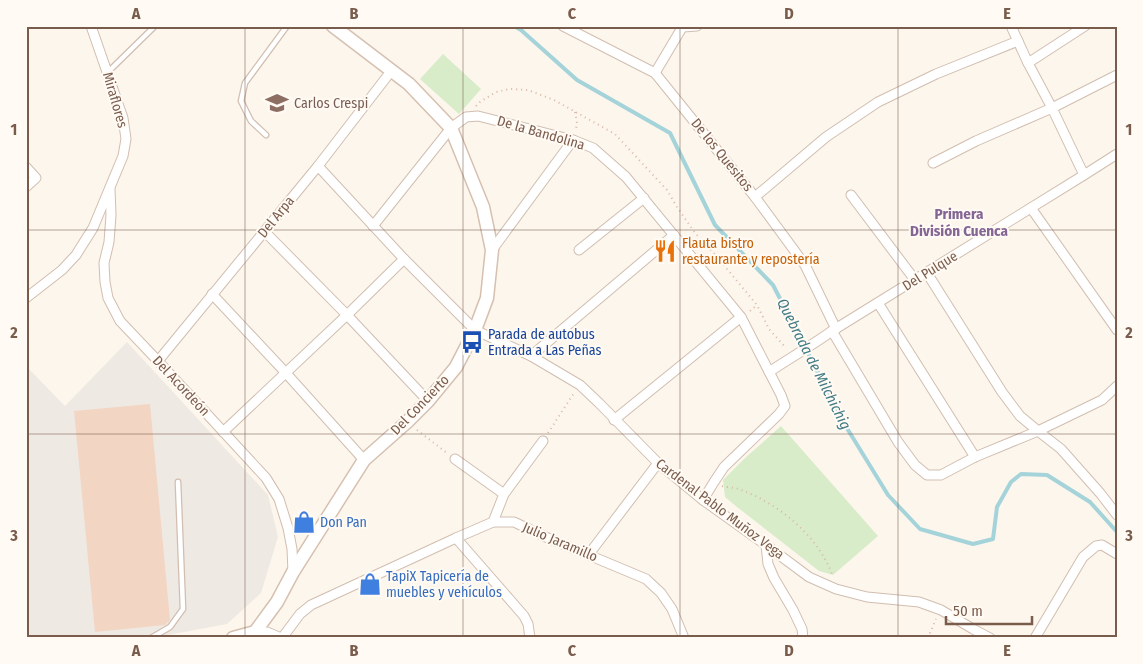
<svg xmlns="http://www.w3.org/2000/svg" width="1143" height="664" viewBox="0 0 1143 664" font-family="'Fira Sans Condensed',sans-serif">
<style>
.industrial{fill:#efe9e4}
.green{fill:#d8ecc9}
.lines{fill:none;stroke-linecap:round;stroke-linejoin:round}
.stream{stroke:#a5d3da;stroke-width:4}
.building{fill:#f3d5c3}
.lane-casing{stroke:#d1beb0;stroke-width:7}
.street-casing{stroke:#d1beb0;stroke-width:11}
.secondary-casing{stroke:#d6c0b0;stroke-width:15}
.path{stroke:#d9b8a5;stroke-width:2;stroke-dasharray:1 4;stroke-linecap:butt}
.lane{stroke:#fff;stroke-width:4.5}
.street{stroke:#fff;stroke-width:9}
.secondary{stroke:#fff;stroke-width:12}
.grid{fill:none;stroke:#7a5c4d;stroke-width:1;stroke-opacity:0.55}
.labels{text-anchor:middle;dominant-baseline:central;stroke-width:4;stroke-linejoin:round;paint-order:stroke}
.street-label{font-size:14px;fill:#7a5c4d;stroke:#fffaf3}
.education-label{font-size:14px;fill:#785e54;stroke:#fffaf3;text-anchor:start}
.food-label{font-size:14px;fill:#c56008;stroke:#fffaf3;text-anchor:start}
.transit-label{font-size:14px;fill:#164399;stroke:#fffaf3;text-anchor:start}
.shop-label{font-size:14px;fill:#366cbe;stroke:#fffaf3;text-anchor:start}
.neighbourhood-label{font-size:15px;font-weight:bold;fill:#846695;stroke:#fffaf3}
.water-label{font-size:15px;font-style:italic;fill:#437c86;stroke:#fffaf3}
.neatline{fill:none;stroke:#7a5c4d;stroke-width:2}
.grid-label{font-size:16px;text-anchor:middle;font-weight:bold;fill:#7a5c4d}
</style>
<rect width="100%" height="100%" fill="#fdf6ec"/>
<!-- industrial -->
<polygon class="industrial" points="127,342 268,495 278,537 261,593 227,624 152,638 26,638 26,366 65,406"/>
<!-- green -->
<g class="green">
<polygon points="443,54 481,89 459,114 420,79"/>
<polygon points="781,426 878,536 833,575 819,571 737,507 725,497 723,480 744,459"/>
</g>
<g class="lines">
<!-- stream -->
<polyline class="stream" points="514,26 521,30 577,80 670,133 715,225 773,285 845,425 888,495 920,529 973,544 993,539 997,507 1011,482 1021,474 1047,475 1090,502 1117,532"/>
</g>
<!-- building -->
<polygon class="building" points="150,404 170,620 165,625 95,632 74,411"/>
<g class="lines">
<defs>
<g id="lane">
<polyline points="108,72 155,26"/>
<polyline points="266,135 251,121 241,101 245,83 287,26"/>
<polyline points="151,638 170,627 183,609 178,482"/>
</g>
<g id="street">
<polyline points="563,26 655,73 755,197 805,265 836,329"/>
<polyline points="1011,26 1028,63 1052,108 1084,175"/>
<polyline points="683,27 697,26"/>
<polyline points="1028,63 1085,26"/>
<polyline points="655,73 683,26"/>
<polyline points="933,163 976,141 1052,108 1117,75"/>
<polyline points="318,166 404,259 475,330 531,356 580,385 599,403 658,463 703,500 766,545 809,577 836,589 867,597 919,602 941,610 973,629 990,638"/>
<polyline points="26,167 36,178 26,187"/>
<polyline points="110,189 111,215 109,242 104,263 105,282 108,298 120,321 158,361 266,478 279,499 288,528 292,549 293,572"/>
<polyline points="851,195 915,280"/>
<polyline points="755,197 826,137 878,102 936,74 1018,41"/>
<polyline points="1031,208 1117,330"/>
<polyline points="373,226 451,128 466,117 478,116 573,140 593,148 626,177 741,317 781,395 785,406 779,414 724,467 714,482 703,500"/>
<polyline points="264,231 347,315 428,401"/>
<polyline points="492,250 573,140"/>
<polyline points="579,250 644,198"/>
<polyline points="927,273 1002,392 1020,416 1038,431 1102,400 1117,386"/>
<polyline points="212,294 285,372 364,460"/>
<polyline points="26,298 62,270 76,255 93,228 123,156 126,139 123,118 91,26"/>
<polyline points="878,303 975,457"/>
<polyline points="832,331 898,442 915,465 927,475 941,475 975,457 1038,431 1061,449 1100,493 1117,515"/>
<polyline points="531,356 674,235"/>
<polyline points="158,361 318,166 392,70"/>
<path d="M769,372C790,358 811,346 832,331L1084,175L1117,154"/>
<polyline points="614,420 741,317"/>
<polyline points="223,432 347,315 404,259"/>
<polyline points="455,459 504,494"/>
<polyline points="493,522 504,494 543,441"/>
<polyline points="456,538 524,616 528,624 530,638"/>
<polyline points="766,545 768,564 774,578 793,610 802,629 803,638"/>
<polyline points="589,554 658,463"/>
<polyline points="255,632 267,632 281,638"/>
<polyline points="282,638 300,614 311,605 456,538 493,522 514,522 548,538 646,579 661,593 672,609 684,638"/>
<polyline points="1035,638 1083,557 1096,546 1102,545 1117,554"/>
</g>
<polyline id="secondary" points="233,638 255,632 277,602 293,572 364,460 407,422 428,401 456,367 475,330 487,298 492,250 483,207 451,128 409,84 333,26"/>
</defs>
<!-- lane casing -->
<use href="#lane" class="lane-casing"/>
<!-- street casing -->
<use href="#street" class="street-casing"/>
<!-- secondary casing -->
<use href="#secondary" class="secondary-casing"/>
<!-- path -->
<g class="path">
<polyline points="476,106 480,102 496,92 510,89 528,90 554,100 615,134 667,190 677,207 695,233 712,251 757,305 769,329 786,348"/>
<polyline points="575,112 577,123 576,129"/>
<polyline points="750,311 757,305"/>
<polyline points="417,430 447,453"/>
<polyline points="548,433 574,393"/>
<path d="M722,486C728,488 735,487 741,490C780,504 820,538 833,577"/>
<polyline points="928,638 936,619"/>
</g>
<!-- lane -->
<use href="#lane" class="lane"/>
<!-- street -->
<use href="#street" class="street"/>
<!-- secondary -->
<use href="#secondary" class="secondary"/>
</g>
<!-- grid -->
<path class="grid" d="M245,26V638M463,26V638M680,26V638M898,26V638M26,230H1117M26,434H1117"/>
<!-- icons -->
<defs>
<symbol id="school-bare" viewBox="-9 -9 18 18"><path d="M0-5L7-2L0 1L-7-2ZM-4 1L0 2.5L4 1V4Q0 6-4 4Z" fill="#8d6e63" stroke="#fffaf3" stroke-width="2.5" paint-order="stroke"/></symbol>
<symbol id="restaurant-bare" viewBox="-9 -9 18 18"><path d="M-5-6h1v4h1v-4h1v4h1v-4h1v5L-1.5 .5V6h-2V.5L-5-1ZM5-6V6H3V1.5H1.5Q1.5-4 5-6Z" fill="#e8710a" stroke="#fffaf3" stroke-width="2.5" paint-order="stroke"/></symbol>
<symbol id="bus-bare" viewBox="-9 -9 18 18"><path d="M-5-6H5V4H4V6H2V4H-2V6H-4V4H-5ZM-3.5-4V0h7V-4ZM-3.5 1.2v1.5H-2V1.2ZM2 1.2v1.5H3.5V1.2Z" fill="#1a4fb4" stroke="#fffaf3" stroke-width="2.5" paint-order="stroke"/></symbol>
<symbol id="shop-bare" viewBox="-9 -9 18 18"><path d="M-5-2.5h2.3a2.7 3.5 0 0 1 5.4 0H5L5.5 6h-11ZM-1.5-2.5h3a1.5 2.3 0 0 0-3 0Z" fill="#3f7fe0" stroke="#fffaf3" stroke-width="2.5" paint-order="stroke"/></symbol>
</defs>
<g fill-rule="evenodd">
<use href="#school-bare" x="261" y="87" width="32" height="32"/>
<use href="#restaurant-bare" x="649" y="235" width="32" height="32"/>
<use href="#bus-bare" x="456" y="326" width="32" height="32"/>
<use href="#shop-bare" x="288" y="506" width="32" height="32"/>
<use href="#shop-bare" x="354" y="568" width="32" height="32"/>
</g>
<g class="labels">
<!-- street labels -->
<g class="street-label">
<text transform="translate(115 100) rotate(74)">Miraflores</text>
<text transform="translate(541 133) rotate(16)">De la Bandolina</text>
<text transform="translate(722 155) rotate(51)">De los Quesitos</text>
<text transform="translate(276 217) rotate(-51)">Del Arpa</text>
<text transform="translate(930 271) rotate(-32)">Del Pulque</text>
<text transform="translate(181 386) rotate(47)">Del Acordeón</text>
<text transform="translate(420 405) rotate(-46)">Del Concierto</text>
<text transform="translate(720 509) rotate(37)">Cardenal Pablo Muñoz Vega</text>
<text transform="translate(560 542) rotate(23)">Julio Jaramillo</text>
</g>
<!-- education labels -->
<g class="education-label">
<text x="294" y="103">Carlos Crespi</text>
</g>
<!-- food labels -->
<g class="food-label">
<text x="682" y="243">Flauta bistro<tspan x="682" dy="16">restaurante y repostería</tspan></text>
</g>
<!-- transit labels -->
<g class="transit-label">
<text x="488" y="334">Parada de autobus<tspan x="488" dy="16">Entrada a Las Peñas</tspan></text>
</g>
<!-- shop labels -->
<g class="shop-label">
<text x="320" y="522">Don Pan</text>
<text x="386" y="576">TapiX Tapicería de<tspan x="386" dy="16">muebles y vehículos</tspan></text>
</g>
<!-- neighbourhood labels -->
<g class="neighbourhood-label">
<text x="959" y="214">Primera<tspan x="959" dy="17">División Cuenca</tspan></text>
</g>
<!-- water labels -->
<g class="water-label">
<text transform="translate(814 364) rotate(63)">Quebrada de Milchichig</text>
</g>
</g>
<!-- border -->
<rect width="1143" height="664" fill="none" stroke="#fffaf3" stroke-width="55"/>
<!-- scale -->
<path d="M946 616v8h86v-8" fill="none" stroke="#7a5c4d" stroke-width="2.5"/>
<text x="953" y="616" font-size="15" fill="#7a5c4d" stroke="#fffaf3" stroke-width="4" paint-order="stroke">50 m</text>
<rect x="28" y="28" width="1088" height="608" class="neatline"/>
<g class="grid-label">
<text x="136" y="19">A</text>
<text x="354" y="19">B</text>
<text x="572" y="19">C</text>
<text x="789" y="19">D</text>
<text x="1007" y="19">E</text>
<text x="14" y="135">1</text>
<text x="1129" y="135">1</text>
<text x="14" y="338">2</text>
<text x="1129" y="338">2</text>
<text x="14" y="541">3</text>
<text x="1129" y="541">3</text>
<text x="136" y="656">A</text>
<text x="354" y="656">B</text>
<text x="572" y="656">C</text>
<text x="789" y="656">D</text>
<text x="1007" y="656">E</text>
</g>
</svg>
